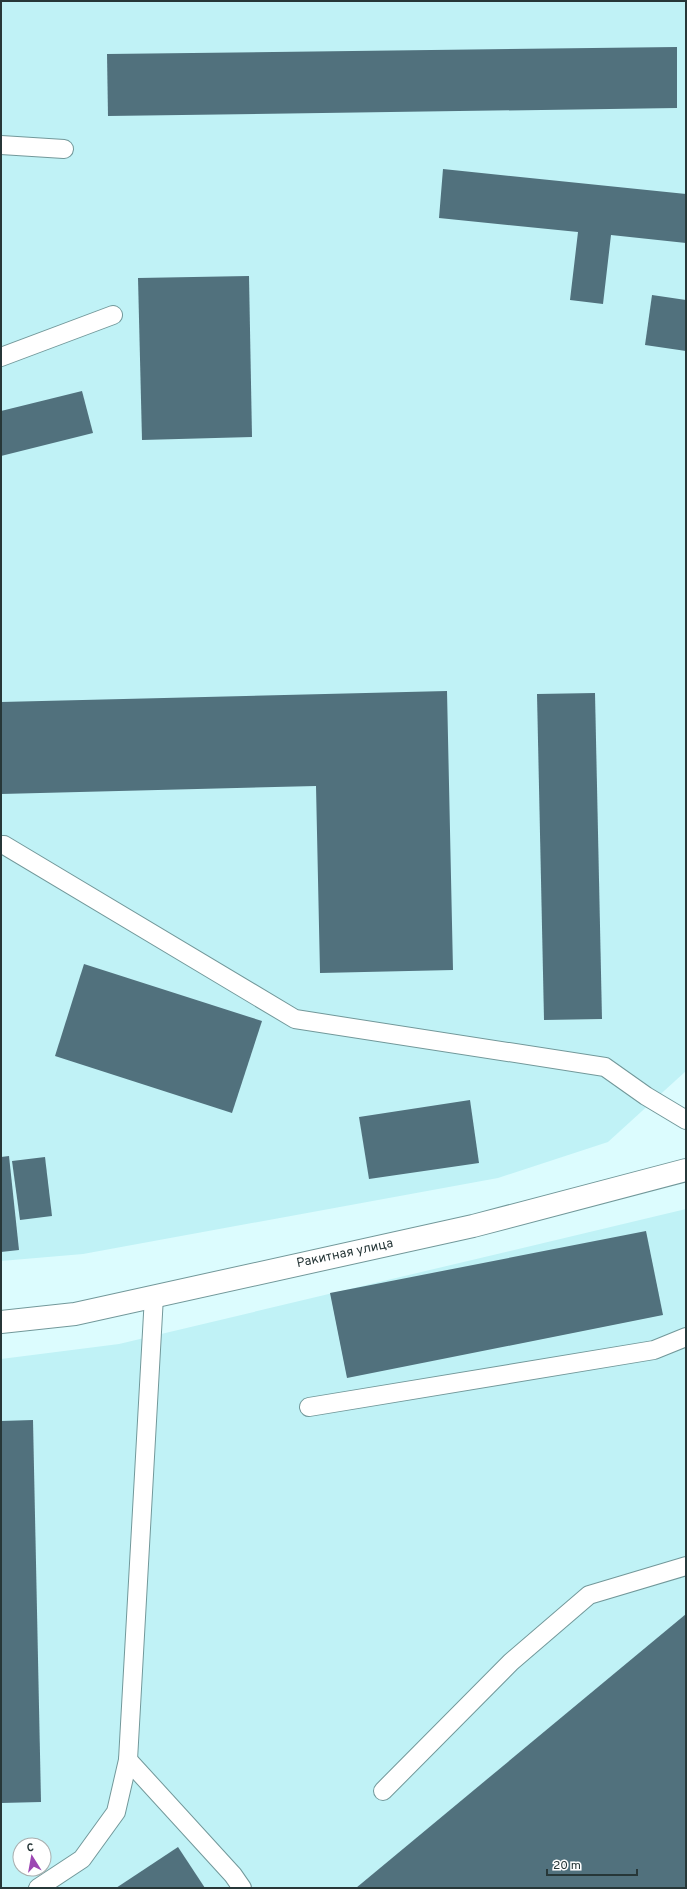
<svg xmlns="http://www.w3.org/2000/svg" width="687" height="1889" viewBox="0 0 687 1889" font-family="Overpass,sans-serif">
<style>
.built{fill:#c0f2f6;fill-rule:evenodd}
.building{fill:#51717d}
.lines{fill:none;stroke-linecap:round;stroke-linejoin:round}
.lane-casing{stroke:#72989a;stroke-width:20}
.street-casing{stroke:#72989a;stroke-width:24}
.lane{stroke:#fff;stroke-width:18}
.street{stroke:#fff;stroke-width:22}
.labels{text-anchor:middle;dominant-baseline:central;stroke-width:4;stroke-linejoin:round;paint-order:stroke}
.street-label{font-size:13px;fill:#273738;stroke:#fff}
</style>
<rect width="100%" height="100%" fill="#dcfcfe"/>
<!-- built -->
<g class="built">
<polygon points="1,1 686,1 686,1071 608,1142 498,1178 83,1254 1,1261"/>
<path d="M686,1209V1888H1V1359L119,1344ZM20,1845H44V1869H20Z"/>
</g>
<!-- building -->
<g class="building">
<polygon points="677,47 677,108 108,116 107,54"/>
<polygon points="443,169 686,194 686,243 611,235 603,304 570,300 578,232 439,218"/>
<polygon points="249,276 252,437 142,440 138,278"/>
<polygon points="652,295 686,300 686,351 645,345"/>
<polygon points="82,391 93,433 1,456 1,411"/>
<polygon points="447,691 453,970 320,973 316,786 1,794 1,702"/>
<polygon points="595,693 602,1019 544,1020 537,694"/>
<polygon points="84,964 262,1021 232,1113 55,1056"/>
<polygon points="470,1100 479,1163 369,1179 359,1117"/>
<polygon points="9,1156 19,1250 1,1252 1,1157"/>
<polygon points="45,1157 52,1216 20,1220 12,1161"/>
<polygon points="646,1231 663,1315 347,1378 330,1293"/>
<polygon points="33,1420 41,1802 1,1803 1,1421"/>
<polygon points="686,1614 686,1888 356,1888"/>
<polygon points="178,1847 205,1888 116,1888"/>
</g>
<g class="lines">
<defs>
<g id="lane">
<polyline points="1,145 64,149"/>
<polyline points="1,357 113,315"/>
<polyline points="1,845 4,845 295,1019 605,1067 646,1096 686,1120"/>
<polyline points="309,1407 654,1350 686,1337"/>
<polyline points="128,1760 233,1875 242,1888"/>
<polyline points="383,1791 511,1662 589,1595 686,1566"/>
<polyline points="38,1888 82,1859 116,1812 128,1760 154,1296"/>
</g>
<polyline id="street" points="1,1322 75,1314 473,1226 686,1170"/>
</defs>
<!-- lane casing -->
<use href="#lane" class="lane-casing"/>
<!-- street casing -->
<use href="#street" class="street-casing"/>
<!-- lane -->
<use href="#lane" class="lane"/>
<!-- street -->
<use href="#street" class="street"/>
</g>
<g class="labels">
<!-- street labels -->
<g class="street-label">
<text transform="translate(345 1254) rotate(-12)">Ракитная улица</text>
</g>
</g>
<!-- border -->
<rect width="687" height="1889" fill="none" stroke="#273738" stroke-width="4"/>
<!-- north arrow -->
<g transform="translate(32 1857) rotate(349)"><circle r="19" fill="#ffffff" stroke="#a9afaf"/>
<path d="M0-3L7 15L0 10L-7 15Z" fill="#9c46b3"/>
<text y="-6" font-size="11" font-weight="bold" text-anchor="middle" fill="#273738">С</text>
</g>
<!-- scale -->
<path d="M547 1869v6h90v-6" fill="none" stroke="#273738" stroke-width="2"/>
<text x="553" y="1869" font-size="12" fill="#273738" stroke="#ffffff" stroke-width="3" paint-order="stroke">20 m</text>
</svg>
